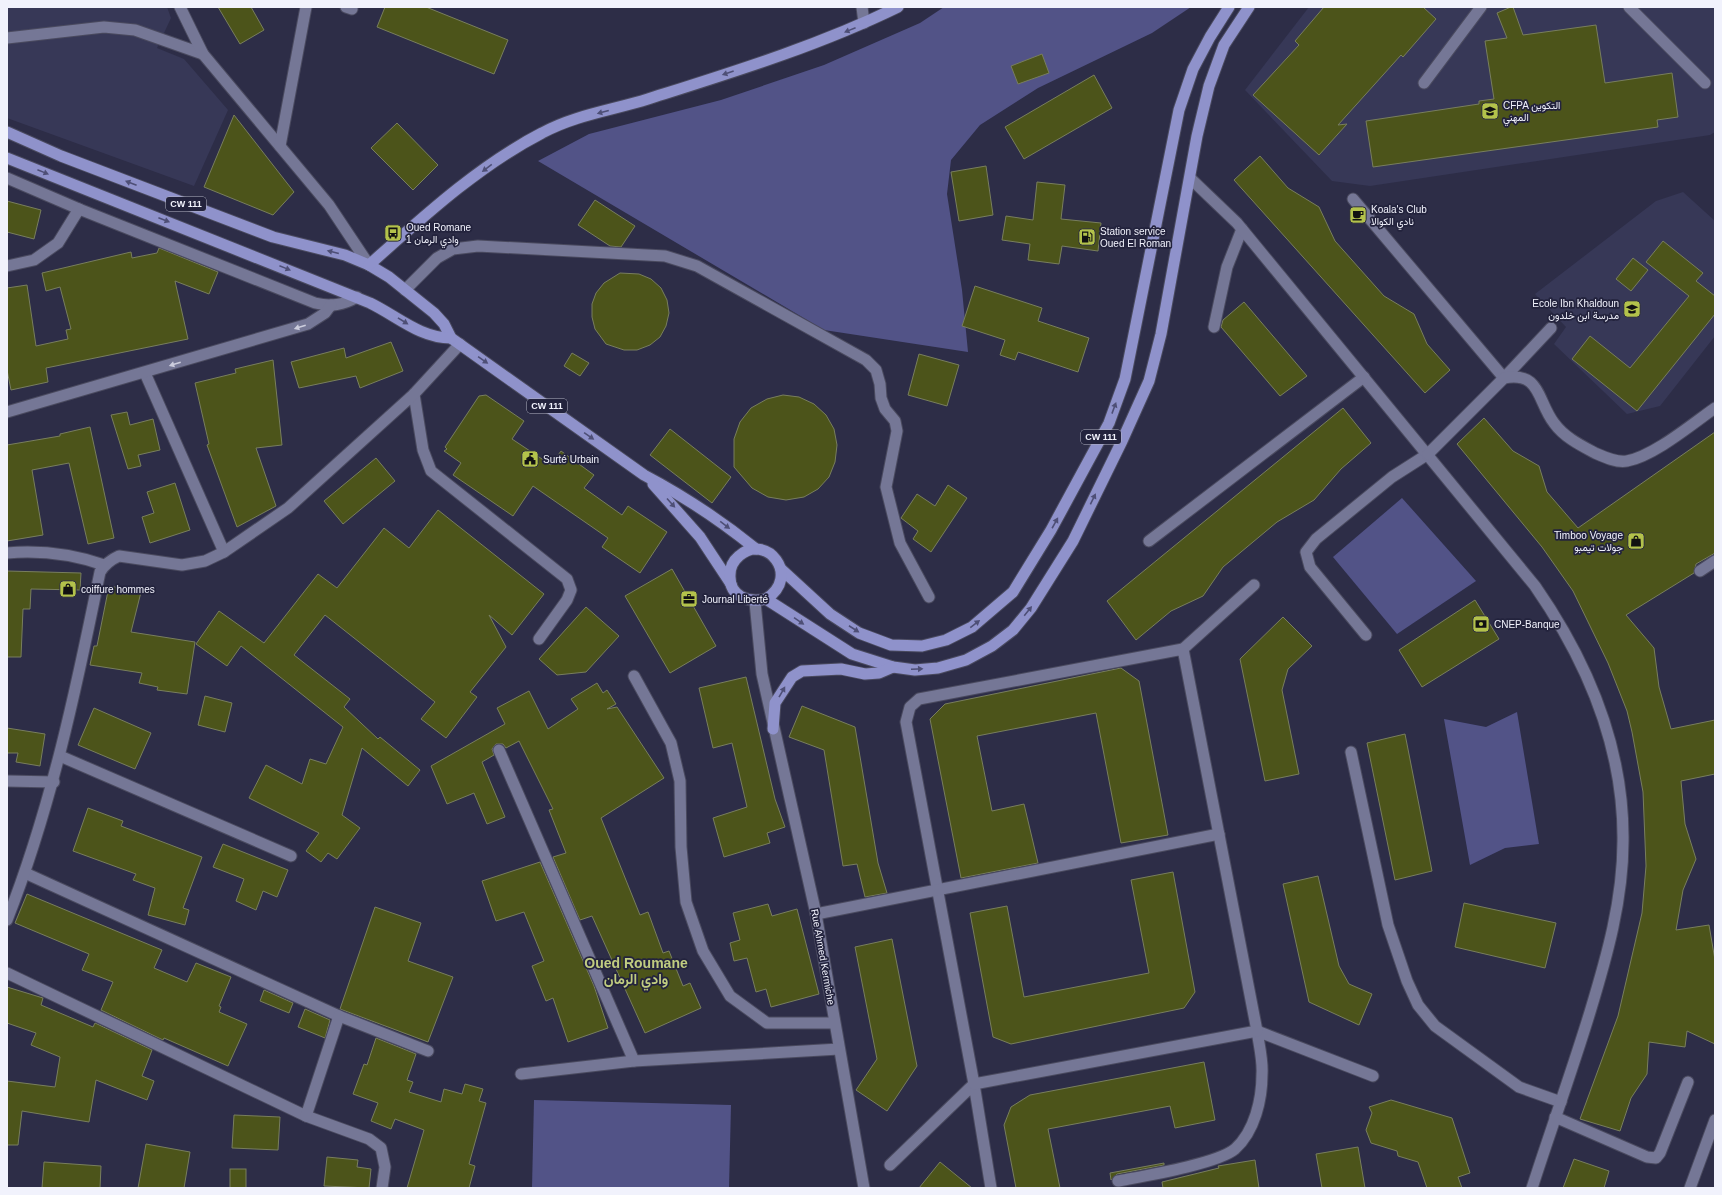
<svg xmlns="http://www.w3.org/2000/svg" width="1722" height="1195" viewBox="0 0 1722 1195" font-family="Helvetica,Vazirmatn,sans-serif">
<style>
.built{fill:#373857}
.green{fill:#525387}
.building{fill:#4c541a;stroke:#787e5e}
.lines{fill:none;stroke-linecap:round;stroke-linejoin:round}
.service-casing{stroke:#4a4a5f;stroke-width:13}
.minor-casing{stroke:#4a4a5f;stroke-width:13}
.secondary-casing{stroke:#4a4a5f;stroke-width:13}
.primary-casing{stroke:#4a4a5f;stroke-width:13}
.service{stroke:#757796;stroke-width:11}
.minor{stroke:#757796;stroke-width:11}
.secondary{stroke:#757796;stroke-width:11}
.primary{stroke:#8f92cb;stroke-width:11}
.oneway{fill:#4e4f76}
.oneway2{fill:#cccddd}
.labels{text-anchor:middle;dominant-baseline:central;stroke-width:3.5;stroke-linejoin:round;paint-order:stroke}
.shield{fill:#23233d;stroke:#b3b4c3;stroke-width:1}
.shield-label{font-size:9px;font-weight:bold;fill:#f1f2fc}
.poi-label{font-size:10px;fill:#f1f2fc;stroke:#23233d;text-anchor:start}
.street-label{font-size:10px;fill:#f1f2fc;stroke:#23233d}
.district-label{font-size:14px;font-weight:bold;fill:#c0cc80;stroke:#23233d}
</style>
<rect width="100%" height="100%" fill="#2d2d47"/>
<!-- built -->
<g class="built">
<polygon points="7,7 167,7 171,18 157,48 184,59 228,110 194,186 7,118"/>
<polygon points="1309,7 1715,7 1715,132 1710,135 1370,186 1332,181 1245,90"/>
<polygon points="1683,192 1715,221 1715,336 1660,406 1627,414 1554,344 1566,327 1535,294 1656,201"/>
</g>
<!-- green -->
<g class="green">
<polygon points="944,7 1191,7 1152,33 1038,88 980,125 951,160 947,194 962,290 968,352 824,330 538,161 589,134 721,100 824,65 920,23"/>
<polygon points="1402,498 1476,581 1397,634 1333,557"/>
<polygon points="1517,712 1539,844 1505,848 1470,865 1444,719 1486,727"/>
<polygon points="534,1100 731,1105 729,1188 532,1188"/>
</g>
<!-- building -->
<g class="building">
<polygon points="218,7 251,7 264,30 240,44"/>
<polygon points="385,7 426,7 508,40 494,74 377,27"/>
<polygon points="1324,7 1423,7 1436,19 1403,57 1401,55 1338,125 1347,124 1319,155 1253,95 1299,45 1295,41"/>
<polygon points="1511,7 1513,7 1523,35 1596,25 1605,83 1672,73 1678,117 1657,120 1658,127 1373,167 1366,121 1479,104 1479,101 1494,99 1485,41 1507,38 1497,13"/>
<polygon points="1042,54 1049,73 1018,84 1011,66"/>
<polygon points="1094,75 1112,108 1024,159 1005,127"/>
<polygon points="234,115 294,192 273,215 204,187"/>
<polygon points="397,123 438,165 413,190 371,148"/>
<polygon points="1260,156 1288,188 1319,207 1335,241 1384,296 1414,314 1427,344 1450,370 1425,393 1234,180"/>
<polygon points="986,166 993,215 959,221 951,172"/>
<polygon points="1037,182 1065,185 1061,219 1101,223 1098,251 1062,246 1059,264 1028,260 1030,244 1002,240 1006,216 1033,220"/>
<polygon points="595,200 635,226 621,247 610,246 578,225"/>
<polygon points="7,201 41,210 34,239 7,232"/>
<polygon points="1663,241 1703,273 1696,281 1715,296 1715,314 1637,411 1572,359 1590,336 1630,368 1689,296 1646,262"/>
<polygon points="159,248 218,272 209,294 175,281 188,339 46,368 48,382 11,390 7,370 7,288 27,285 36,346 68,339 66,330 71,329 60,287 46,291 42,273 131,252 132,258 157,253"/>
<polygon points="1633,258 1648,270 1631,291 1616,279"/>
<polygon points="620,273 639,274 651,279 661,288 667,300 669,313 666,326 660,337 650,345 637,350 624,350 606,344 595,329 592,317 592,304 596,293 604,283"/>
<polygon points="975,286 1042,308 1038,321 1089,338 1078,372 1018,352 1015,360 1000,355 1005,340 962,326"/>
<polygon points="1244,302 1307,376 1280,396 1221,327 1223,320"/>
<polygon points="391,342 403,371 360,388 356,376 299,388 291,362 344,348 346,358"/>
<polygon points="572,353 589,363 580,376 564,366"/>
<polygon points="919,354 959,365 947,406 908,395"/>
<polygon points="273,360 282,445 256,448 276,506 237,527 207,445 209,444 195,383 236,373 235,369"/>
<polygon points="486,395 524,421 512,439 551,465 561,451 594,475 584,488 622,515 628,506 667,532 640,573 602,547 608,538 533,486 513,516 453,475 461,463 444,451 447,449 445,447 479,396"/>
<polygon points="783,395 799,397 814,404 826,415 834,429 837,445 835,462 829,477 818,489 804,497 786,500 768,497 752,488 734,467 734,439 740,422 751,408 767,399"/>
<polygon points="1343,408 1371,443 1341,469 1314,500 1277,522 1223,567 1203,596 1171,611 1136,640 1107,601"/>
<polygon points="127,412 130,425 153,419 160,450 138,455 141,466 128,469 111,415"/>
<polygon points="1484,418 1513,451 1539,466 1547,492 1578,528 1715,432 1715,553 1696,564 1694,573 1626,615 1654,648 1659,687 1671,729 1715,720 1715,774 1681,781 1685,824 1696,859 1683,890 1676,930 1709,925 1715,960 1715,1044 1687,1031 1685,1047 1649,1042 1647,1074 1631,1098 1620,1131 1580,1119 1618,1016 1642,913 1646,866 1643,792 1632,732 1627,711 1608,663 1573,591 1542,547 1457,444"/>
<polygon points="90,427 114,538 88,544 69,463 32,470 43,535 7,541 7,445 60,436 60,434"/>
<polygon points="670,429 731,477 712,503 650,455"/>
<polygon points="376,458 395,481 343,524 324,501"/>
<polygon points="175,483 190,530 150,543 142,517 154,513 147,492"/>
<polygon points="948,485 967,498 931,552 913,539 918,531 901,518 917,494 935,506"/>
<polygon points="438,510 544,594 512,635 489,615 506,647 470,692 477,697 446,738 421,719 435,702 325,615 294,655 350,699 344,707 378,739 380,737 420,770 408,786 362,748 342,815 360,828 337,859 328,853 321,862 306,851 319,833 249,798 266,765 302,784 310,759 326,764 343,727 241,646 227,666 196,644 219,611 264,643 318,574 337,588 384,528 409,548"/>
<polygon points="672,569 716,646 670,673 625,596"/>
<polygon points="7,571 81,573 80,590 31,589 30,609 23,609 21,657 7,657"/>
<polygon points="109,586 141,592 131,632 195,642 187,694 157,690 158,687 139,683 142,673 90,665 94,646 97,646"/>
<polygon points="1475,600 1499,639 1422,687 1399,650"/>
<polygon points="586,607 619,636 586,672 557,675 539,659"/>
<polygon points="1283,617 1312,646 1288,669 1282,690 1299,774 1265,781 1240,659"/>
<polygon points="1121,668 1139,681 1168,835 1121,843 1096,713 977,736 992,811 1024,804 1038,863 961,878 930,719 945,704"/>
<polygon points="746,677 775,799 785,827 767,833 770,843 724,857 713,818 747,807 732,743 713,748 699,688"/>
<polygon points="597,683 603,693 607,690 616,704 607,709 617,707 664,778 601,818 640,915 648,912 663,953 669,951 683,986 690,983 701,1008 645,1033 592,916 580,920 553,857 566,853 549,810 553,809 519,741 506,748 503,744 496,744 492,749 494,755 482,762 505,817 487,824 474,793 447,804 431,766 505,724 497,708 529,691 548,729 578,709 571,699"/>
<polygon points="205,696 232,703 225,732 198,725"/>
<polygon points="802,706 855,727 878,863 887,893 865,897 857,864 843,866 824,750 789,737"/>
<polygon points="94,708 151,733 135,769 78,745"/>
<polygon points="7,728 45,734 40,766 16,762 18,753 7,753"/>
<polygon points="1405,734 1432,871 1395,880 1367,743"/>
<polygon points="88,808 123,821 121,826 202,857 183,908 189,910 185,925 148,915 155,888 133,880 136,874 73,851"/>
<polygon points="223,844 288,870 277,897 263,891 256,910 236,901 244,879 213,867"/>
<polygon points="540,862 594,986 608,1028 568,1042 553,998 546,1001 532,966 544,961 524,912 496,921 482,881"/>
<polygon points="1173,872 1195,992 1184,1008 1011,1044 993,1037 970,913 1007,906 1024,997 1149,973 1131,880"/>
<polygon points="1318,876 1339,966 1349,984 1372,994 1359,1025 1309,1002 1283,884"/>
<polygon points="27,894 162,950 154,968 187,982 196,963 231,977 219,1006 221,1007 219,1012 247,1024 228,1066 164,1038 163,1040 101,1010 113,982 82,970 89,954 15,923"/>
<polygon points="1464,903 1556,923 1545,968 1455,947"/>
<polygon points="768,904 772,916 797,909 819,994 771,1007 766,989 756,992 747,958 734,961 730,943 740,940 733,913"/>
<polygon points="375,907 421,923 408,961 453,977 428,1042 340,1009"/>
<polygon points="892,939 917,1066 887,1111 856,1090 877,1059 855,947"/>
<polygon points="7,987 43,998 41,1005 93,1027 95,1023 152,1050 142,1076 154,1081 147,1100 96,1080 89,1122 22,1111 18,1145 7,1145 7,1081 55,1087 60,1057 31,1045 36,1033 7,1023"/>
<polygon points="264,990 293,1003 289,1013 260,1001"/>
<polygon points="305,1009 330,1020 325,1038 298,1027"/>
<polygon points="376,1038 416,1054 407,1080 413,1082 409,1092 441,1102 444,1089 462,1094 465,1084 483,1089 479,1101 486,1103 469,1164 475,1166 469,1188 407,1188 424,1130 395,1119 391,1129 371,1121 378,1103 353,1094 364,1064 367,1065"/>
<polygon points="1204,1062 1215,1120 1175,1128 1170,1106 1048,1129 1060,1188 1016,1188 1004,1125 1011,1107 1030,1095"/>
<polygon points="1391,1100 1452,1118 1470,1173 1458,1177 1462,1188 1427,1188 1418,1162 1398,1156 1397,1151 1371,1143 1366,1130 1372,1113 1369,1107"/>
<polygon points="234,1115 280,1117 278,1150 232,1148"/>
<polygon points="146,1144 190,1152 184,1188 138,1188"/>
<polygon points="1358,1147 1365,1188 1322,1188 1316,1154"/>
<polygon points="327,1157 358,1160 357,1167 371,1169 369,1188 324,1186"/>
<polygon points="1574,1159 1609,1171 1604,1188 1563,1188"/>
<polygon points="1255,1160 1259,1188 1163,1188 1162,1182 1219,1168 1218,1166"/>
<polygon points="44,1162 101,1166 100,1188 42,1188"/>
<polygon points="940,1162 972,1188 919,1188"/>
<polygon points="1164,1163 1164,1165 1117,1174 1111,1180 1110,1173"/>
<rect x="230" y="1169" width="16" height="19"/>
</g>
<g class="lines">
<defs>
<g id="service">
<polyline points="1629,7 1705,83"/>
<polyline points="7,38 104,27 135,30 203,54"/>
<polyline points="1424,83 1481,7"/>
<polyline points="1353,199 1504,378 1551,328"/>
<polyline points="405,290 437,258 453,249 478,246 665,256 697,266 866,360 876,370 880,384 881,398 885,409 895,421 897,431 886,487 900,543 929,597"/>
<polyline points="1214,327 1227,267 1242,229"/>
<polyline points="1149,541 1364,377"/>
<polyline points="1700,571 1715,561"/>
<polyline points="1366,635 1310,567 1306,552 1316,539 1392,477 1428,454"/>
<polyline points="1183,649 1254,585"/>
<polyline points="1351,752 1388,925 1407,981 1418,1005 1435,1026 1519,1087 1561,1102"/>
<polyline points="1555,1117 1647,1157 1656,1158 1660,1153 1688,1082"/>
<polyline points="890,1165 974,1084 991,1188"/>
<path d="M1118,1181C1144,1176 1217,1164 1235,1149C1255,1131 1262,1099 1262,1074C1263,1060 1259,1045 1257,1031L1373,1076"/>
<polyline points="1690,1188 1715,1120"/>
</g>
<g id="minor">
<polyline points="180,7 203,54 329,205 369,265"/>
<polyline points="346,7 352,9"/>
<polyline points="862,7 864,23"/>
<polyline points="280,146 306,7"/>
<path d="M7,178L79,209L315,303C331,307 343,305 357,297"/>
<path d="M1190,178L1237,223L1535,586C1587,661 1624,747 1623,841C1623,900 1607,956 1590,1012C1572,1071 1551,1129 1532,1188"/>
<polyline points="7,266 34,260 58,243 79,209"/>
<polyline points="145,373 224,552"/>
<polyline points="414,394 423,450 431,471 567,579 571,590 567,600 539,639"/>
<polyline points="7,412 308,324 325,313 331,305"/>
<path d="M1428,454L1504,378C1541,371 1537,401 1554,423C1564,437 1580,445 1595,453C1604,457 1617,463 1627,461C1654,456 1692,424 1715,408"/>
<path d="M7,553C41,550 72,554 104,565"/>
<polygon points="1183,649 1257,1031 974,1084 906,722 910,707 919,699"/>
<polyline points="634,676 671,743 680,781 681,847 686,902 703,951 730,996 767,1023 834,1023"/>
<polyline points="499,750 634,1061"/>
<polyline points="60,756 291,856"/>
<polyline points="7,781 54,782"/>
<polyline points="25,873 339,1016 428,1051"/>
<polyline points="816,914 1219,834"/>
<path d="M7,920C51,808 76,690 100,572C105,564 110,560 119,556L182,565L205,561L224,552L288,508L414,394L460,344"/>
<polyline points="7,973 306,1116 369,1139 381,1148 385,1167 382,1188"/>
<polyline points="521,1074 634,1061 839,1049"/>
<polyline points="306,1116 339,1016"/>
</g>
<polyline id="secondary" points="755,602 762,674 816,914 864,1188"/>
<g id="primary">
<path d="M7,132L61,156L273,237L345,255L369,265L389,277L434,313L444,324L451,338L644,475C684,496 720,520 756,549"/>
<path d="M7,158L370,303C397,316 420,338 451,338"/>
<path d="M369,265C423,217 478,166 542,133C575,115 613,110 648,99C733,72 818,46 898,7"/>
<polyline points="653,484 700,537 731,584"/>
<polyline points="781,569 830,614 859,633 891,645 922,646 946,640 972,627 1013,592 1051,530 1109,423 1125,379 1179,110 1193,69 1210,37 1229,7"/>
<path d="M766,599C802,576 766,532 739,556C733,561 730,567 730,575C729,597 749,603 766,599L852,654L893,667L915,670L938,668L966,660L992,646L1013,630L1031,608L1073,541L1122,441L1149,381L1161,334L1197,136L1209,86L1224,45L1249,7"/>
<polyline points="773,729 775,703 792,677 802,671 841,669 865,674 879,673 893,667"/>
</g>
</defs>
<!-- service casing -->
<use href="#service" class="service-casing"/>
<!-- minor casing -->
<use href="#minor" class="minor-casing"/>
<!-- secondary casing -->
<use href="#secondary" class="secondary-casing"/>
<!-- primary casing -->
<use href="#primary" class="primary-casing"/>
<!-- service -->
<use href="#service" class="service"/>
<!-- minor -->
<use href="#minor" class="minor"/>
<!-- secondary -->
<use href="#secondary" class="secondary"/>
<!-- primary -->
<use href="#primary" class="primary"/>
</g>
<!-- one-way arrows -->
<defs><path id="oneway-solid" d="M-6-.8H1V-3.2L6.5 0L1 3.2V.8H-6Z"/></defs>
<g class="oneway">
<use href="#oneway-solid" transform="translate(850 30) rotate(158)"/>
<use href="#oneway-solid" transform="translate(728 73) rotate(161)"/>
<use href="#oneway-solid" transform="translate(603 112) rotate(165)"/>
<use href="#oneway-solid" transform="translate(487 168) rotate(143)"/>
<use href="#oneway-solid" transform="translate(43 172) rotate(22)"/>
<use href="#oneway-solid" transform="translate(131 183) rotate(-159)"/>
<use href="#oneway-solid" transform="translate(164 220) rotate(21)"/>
<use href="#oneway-solid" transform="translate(333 252) rotate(-166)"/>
<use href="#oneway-solid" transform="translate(285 268) rotate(22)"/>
<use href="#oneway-solid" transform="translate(403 321) rotate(32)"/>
<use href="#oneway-solid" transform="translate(483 360) rotate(35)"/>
<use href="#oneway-solid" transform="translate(1114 408) rotate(-70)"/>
<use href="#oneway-solid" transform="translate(589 436) rotate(35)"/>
<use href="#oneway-solid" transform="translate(1093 499) rotate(-64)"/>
<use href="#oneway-solid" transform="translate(671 503) rotate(48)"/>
<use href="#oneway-solid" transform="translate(1055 523) rotate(-61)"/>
<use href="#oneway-solid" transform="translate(725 525) rotate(37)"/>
<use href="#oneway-solid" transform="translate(1028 611) rotate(-51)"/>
<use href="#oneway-solid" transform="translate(799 621) rotate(34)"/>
<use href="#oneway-solid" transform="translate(975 624) rotate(-38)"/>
<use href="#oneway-solid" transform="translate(854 629) rotate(33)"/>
<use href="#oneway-solid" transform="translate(917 669) rotate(-2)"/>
<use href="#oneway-solid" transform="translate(782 692) rotate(-60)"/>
</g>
<g class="oneway2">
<use href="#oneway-solid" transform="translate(300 327) rotate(163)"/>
<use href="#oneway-solid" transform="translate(175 364) rotate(163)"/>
</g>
<!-- icons -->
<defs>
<symbol id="university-square" viewBox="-11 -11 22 22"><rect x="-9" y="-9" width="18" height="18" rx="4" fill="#b3c24b" stroke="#23233d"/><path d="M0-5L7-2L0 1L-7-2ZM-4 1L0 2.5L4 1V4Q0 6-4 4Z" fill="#111"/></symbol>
<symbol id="cafe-square" viewBox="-11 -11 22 22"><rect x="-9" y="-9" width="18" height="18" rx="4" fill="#b3c24b" stroke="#23233d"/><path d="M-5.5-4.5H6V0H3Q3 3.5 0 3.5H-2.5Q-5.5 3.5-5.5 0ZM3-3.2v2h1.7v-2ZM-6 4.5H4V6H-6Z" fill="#111"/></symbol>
<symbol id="bus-square" viewBox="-11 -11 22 22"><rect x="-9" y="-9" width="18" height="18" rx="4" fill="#b3c24b" stroke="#23233d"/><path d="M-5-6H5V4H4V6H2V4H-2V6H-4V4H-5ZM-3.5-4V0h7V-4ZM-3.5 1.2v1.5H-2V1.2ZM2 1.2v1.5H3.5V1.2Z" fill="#111"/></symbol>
<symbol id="fuel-square" viewBox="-11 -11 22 22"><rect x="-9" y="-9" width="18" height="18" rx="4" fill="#b3c24b" stroke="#23233d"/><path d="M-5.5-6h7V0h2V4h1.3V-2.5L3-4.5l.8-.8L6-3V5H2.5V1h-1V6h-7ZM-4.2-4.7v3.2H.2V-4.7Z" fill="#111"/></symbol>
<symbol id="school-square" viewBox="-11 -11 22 22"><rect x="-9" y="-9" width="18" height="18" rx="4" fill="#b3c24b" stroke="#23233d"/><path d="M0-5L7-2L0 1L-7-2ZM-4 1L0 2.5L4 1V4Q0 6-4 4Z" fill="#111"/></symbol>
<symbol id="civic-square" viewBox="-11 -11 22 22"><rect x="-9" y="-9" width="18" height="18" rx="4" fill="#b3c24b" stroke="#23233d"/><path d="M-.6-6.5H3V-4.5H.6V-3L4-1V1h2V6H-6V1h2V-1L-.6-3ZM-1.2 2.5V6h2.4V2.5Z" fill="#111"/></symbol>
<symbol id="shop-square" viewBox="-11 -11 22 22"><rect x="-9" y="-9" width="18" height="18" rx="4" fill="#b3c24b" stroke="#23233d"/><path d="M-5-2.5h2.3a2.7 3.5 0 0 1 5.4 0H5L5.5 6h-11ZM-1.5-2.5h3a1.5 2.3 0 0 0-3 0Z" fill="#111"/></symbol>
<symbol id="office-square" viewBox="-11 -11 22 22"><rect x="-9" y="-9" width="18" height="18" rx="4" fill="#b3c24b" stroke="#23233d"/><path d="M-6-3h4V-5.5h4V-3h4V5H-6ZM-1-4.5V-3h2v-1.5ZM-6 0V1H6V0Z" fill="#111"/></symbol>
<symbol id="bank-square" viewBox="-11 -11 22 22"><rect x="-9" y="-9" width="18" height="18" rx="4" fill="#b3c24b" stroke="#23233d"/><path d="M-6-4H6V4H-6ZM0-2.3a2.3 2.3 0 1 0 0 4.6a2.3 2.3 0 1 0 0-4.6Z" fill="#111"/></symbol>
</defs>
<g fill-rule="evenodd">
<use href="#university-square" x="1480" y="101" width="20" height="20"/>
<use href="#cafe-square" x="1348" y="205" width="20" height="20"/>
<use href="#bus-square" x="383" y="223" width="20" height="20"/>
<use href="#fuel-square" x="1077" y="227" width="20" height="20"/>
<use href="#school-square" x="1622" y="299" width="20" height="20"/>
<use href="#civic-square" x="520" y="449" width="20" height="20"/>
<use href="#shop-square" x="1626" y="531" width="20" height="20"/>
<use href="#shop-square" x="58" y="579" width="20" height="20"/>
<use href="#office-square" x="679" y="589" width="20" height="20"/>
<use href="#bank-square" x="1471" y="614" width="20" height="20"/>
</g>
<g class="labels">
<!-- shield labels -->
<g class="shield">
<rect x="166" y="197" width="40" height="14" rx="3"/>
<rect x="527" y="399" width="40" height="14" rx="3"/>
<rect x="1081" y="430" width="40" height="14" rx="3"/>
</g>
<g class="shield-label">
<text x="186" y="204">CW 111</text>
<text x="547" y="406">CW 111</text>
<text x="1101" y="437">CW 111</text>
</g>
<!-- poi labels -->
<g class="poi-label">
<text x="1503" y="105">CFPA التكوين<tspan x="1503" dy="12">المهني</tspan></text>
<text x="1371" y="209">Koala's Club<tspan x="1371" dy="12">نادي الكوالا</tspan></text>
<text x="406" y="227">Oued Romane<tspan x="406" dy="12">1 وادي الرمان</tspan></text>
<text x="1100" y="231">Station service<tspan x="1100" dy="12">Oued El Roman</tspan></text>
<text x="1619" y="303" text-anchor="end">Ecole Ibn Khaldoun<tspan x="1619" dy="12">مدرسة ابن خلدون</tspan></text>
<text x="543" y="459">Surté Urbain</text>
<text x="1623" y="535" text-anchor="end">Timboo Voyage<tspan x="1623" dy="12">جولات تيمبو</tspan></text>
<text x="81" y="589">coiffure hommes</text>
<text x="702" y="599">Journal Liberté</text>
<text x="1494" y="624">CNEP-Banque</text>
</g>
<!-- street labels -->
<g class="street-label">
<text transform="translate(823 957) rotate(80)">Rue Ahmed Kermiche</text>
</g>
<!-- district labels -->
<g class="district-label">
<text x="636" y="963">Oued Roumane<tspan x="636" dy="16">وادي الرمان</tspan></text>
</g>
</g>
<!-- border -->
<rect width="1722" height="1195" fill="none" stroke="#f1f2fc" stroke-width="16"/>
</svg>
